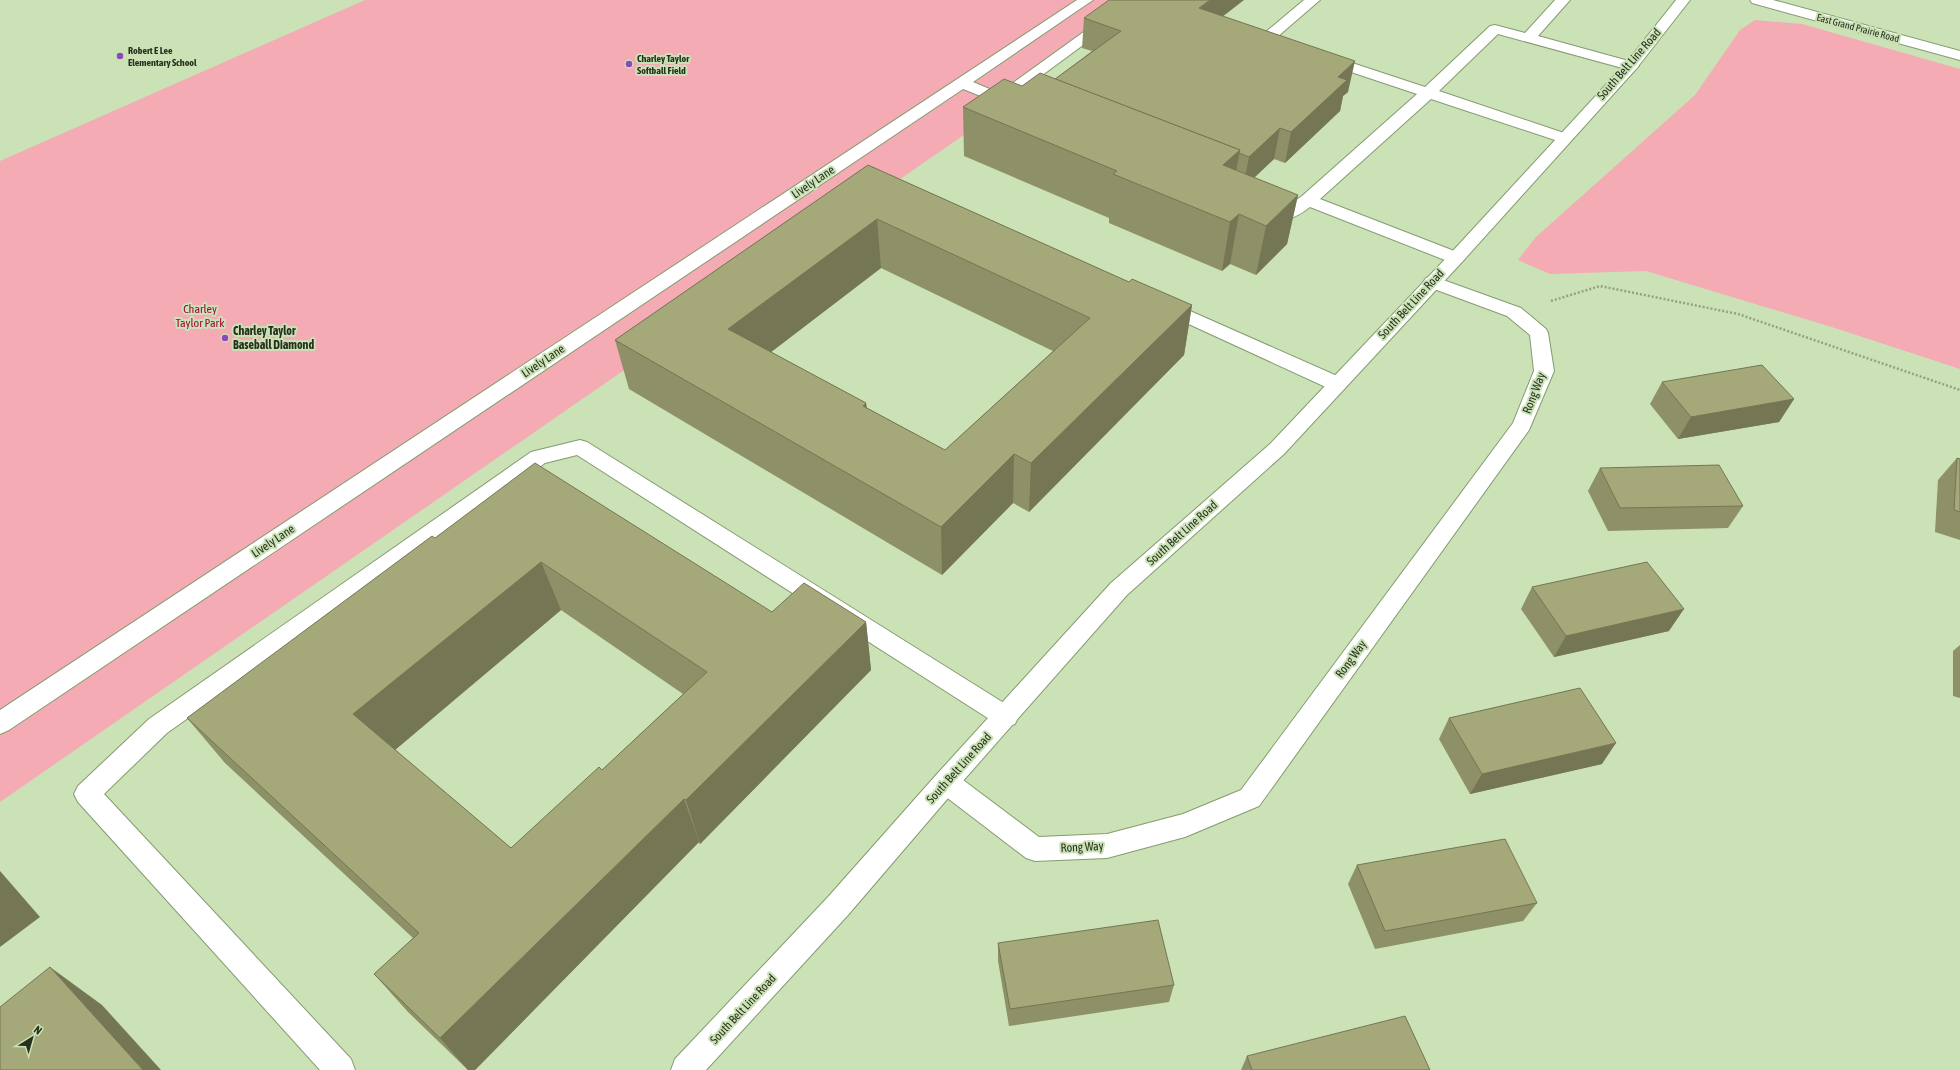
<svg xmlns="http://www.w3.org/2000/svg" width="1960" height="1070" viewBox="0 0 1960 1070" font-family="'Asap Condensed',sans-serif">
<style>
.green{fill:#f4abb4}
.lines{fill:none;stroke-linecap:round;stroke-linejoin:round}
.minor-casing{stroke:#859b71;stroke-width:2}
.major-casing{stroke:#859b71;stroke-width:2}
.path{stroke:#91a380;stroke-width:2.5;stroke-dasharray:2 2;stroke-linecap:butt}
.minor{fill:#fff;fill-rule:evenodd}
.major{fill:#fff;fill-rule:evenodd}
.wall{fill:#8e9067;fill-rule:evenodd}
.shaded-wall{fill:#747654}
.building{fill:#a5a878;stroke:#747654;fill-rule:evenodd}
.poi-dot{fill:#8f46b8;stroke:#cae2b5;stroke-width:1.5}
.labels{text-anchor:middle;dominant-baseline:central;stroke-width:4;stroke-linejoin:round;paint-order:stroke}
.far-street-label{font-size:10px;fill:#27301f;stroke:#cae2b5}
.far-poi-label{font-size:10px;font-weight:bold;fill:#27301f;stroke:#cae2b5;text-anchor:start}
.street-label{font-size:12px;fill:#27301f;stroke:#cae2b5}
.park-label{font-size:12px;fill:#a1063d;stroke:#cae2b5}
.poi-label{font-size:12px;font-weight:bold;fill:#27301f;stroke:#cae2b5;text-anchor:start}
</style>
<rect width="100%" height="100%" fill="#cae2b5"/>
<!-- green -->
<g class="green">
<polygon points="365,0 1139,0 997,112 0,802 0,161"/>
<polygon points="1755,20 1802,24 1960,69 1960,369 1835,328 1646,271 1550,274 1518,260 1536,237 1695,95 1740,30"/>
</g>
<g class="lines">
<defs>
<g id="minor">
<polygon points="1077,0 1093,0 973,82 999,93 1128,0 1144,0 1006,102 996,102 963,89 9,730 0,734 0,710"/>
<polygon points="1304,0 1320,0 1276,38 1292,43 1294,46 1292,49 1287,50 1261,42 1259,39 1261,36"/>
<path d="M1555,0H1570L1538,36L1636,63L1639,66L1636,69H1626L1498,34L1439,91L1570,135L1572,138L1570,141L1564,143L1558,141L1431,99L1320,199L1462,254L1465,258L1462,262L1456,263L1450,262L1310,207C1287,224 1287,219 1262,209L1259,205L1262,201L1268,200L1287,207L1302,196L1417,94L1321,62L1319,59L1321,56H1331L1425,87L1490,26L1495,25L1525,33Z"/>
<polygon points="1750,0 1773,0 1960,51 1960,60 1752,3"/>
<polygon points="1432,276 1521,308 1546,329 1548,333 1554,371 1529,430 1259,806 1185,837 1107,858 1035,861 1026,858 937,790 933,782 937,774 946,771 955,774 1039,837 1107,834 1183,814 1241,790 1513,423 1534,371 1530,335 1507,316 1426,286 1423,282 1426,278"/>
<polygon points="1163,299 1344,379 1347,384 1344,389 1337,391 1330,389 1156,309 1154,305 1156,301"/>
<polygon points="580,440 587,442 1015,710 1018,717 1015,724 1006,727 997,724 577,455 545,463 167,733 104,794 351,1059 355,1070 320,1070 78,802 74,794 78,786 149,719 531,452"/>
</g>
<polygon id="major" points="1676,0 1690,0 1636,69 1462,262 1284,454 1127,595 955,790 848,915 706,1070 671,1070 675,1059 828,897 937,774 1111,583 1270,444 1450,254 1626,63"/>
</defs>
<!-- minor casing -->
<use href="#minor" class="minor-casing"/>
<!-- major casing -->
<use href="#major" class="major-casing"/>
<!-- path -->
<polyline class="path" points="1551,301 1600,286 1738,314 1960,390"/>
<!-- minor -->
<use href="#minor" class="minor"/>
<!-- major -->
<use href="#major" class="major"/>
</g>
<!-- wall -->
<g class="wall">
<polygon points="1223,17 1348,92 1343,96 1340,111 1285,163 1274,159 1254,178 1298,195 1287,244 1256,275 1230,264 1222,271 1109,223 1109,218 964,156 963,107 1022,86 1055,79 1092,51 1082,48 1084,18"/>
<path d="M868,165L1129,282L1192,305L1184,355L1029,512L1013,503L942,575L629,389L615,340ZM881,268L1053,351L945,450L867,408L866,403L771,352Z"/>
<polygon points="1662,382 1794,399 1779,422 1678,439 1650,404"/>
<polygon points="1957,458 1960,459 1960,540 1935,532 1938,480"/>
<polygon points="1600,468 1743,506 1728,528 1608,531 1588,491"/>
<path d="M435,538L772,612L866,622L871,670L700,844L699,842L475,1070H468L408,1012L374,974L413,938L225,763L187,718ZM561,610L683,694L602,770L511,848L395,750Z"/>
<polygon points="1532,587 1669,631 1554,657 1521,609"/>
<polygon points="1960,645 1960,698 1953,696 1953,651"/>
<polygon points="1449,718 1602,764 1470,794 1439,739"/>
<polygon points="1357,865 1537,903 1523,921 1375,949 1348,884"/>
<polygon points="998,943 1174,985 1169,1002 1009,1026 998,961"/>
<polygon points="1247,1056 1430,1070 1241,1070"/>
</g>
<!-- shaded-wall -->
<g class="shaded-wall">
<polygon points="1210,0 1244,0 1195,38 1199,8"/>
<polygon points="1355,61 1348,92 1343,96 1340,111 1285,163 1291,132 1338,77"/>
<polygon points="1280,128 1274,159 1243,188 1249,157"/>
<polygon points="1240,150 1231,199 1223,165"/>
<polygon points="1298,195 1287,244 1256,275 1266,226"/>
<polygon points="1239,214 1230,264 1222,271 1230,222"/>
<polygon points="877,219 881,268 737,378 728,329"/>
<polygon points="1192,305 1184,355 1029,512 1031,463"/>
<polygon points="1794,399 1779,422 1678,439 1691,417"/>
<polygon points="866,403 871,452 863,406"/>
<polygon points="1014,454 1013,503 942,575 941,527"/>
<polygon points="541,562 561,610 383,760 353,714"/>
<polygon points="1684,609 1669,631 1554,657 1566,636"/>
<polygon points="866,622 871,670 700,844 686,800"/>
<polygon points="1616,743 1602,764 1470,794 1482,774"/>
<polygon points="684,799 699,842 475,1070 468,1070 440,1038"/>
<polygon points="0,871 40,917 0,947"/>
<polygon points="50,967 102,1005 161,1070 143,1070"/>
</g>
<!-- building -->
<g class="building">
<polygon points="1109,0 1210,0 1199,8 1355,61 1338,77 1347,80 1291,132 1280,128 1249,157 1239,153 1240,150 1055,79 1121,31 1084,18"/>
<polygon points="1040,73 1240,150 1223,165 1298,195 1266,226 1239,214 1230,222 1113,174 1117,171 963,107 1004,79 1022,86"/>
<path d="M868,165L1129,282L1132,279L1192,305L1031,463L1014,454L941,527L615,340ZM877,219L1090,318L945,450L863,406L866,403L728,329Z"/>
<polygon points="1762,365 1794,399 1691,417 1662,382"/>
<polygon points="1957,458 1960,459 1960,512 1954,510"/>
<path d="M535,463L772,612L804,583L866,622L686,800L684,799L440,1038L374,974L419,933L187,718L432,536L435,538ZM541,562L707,672L602,770L599,767L511,848L353,714Z"/>
<polygon points="1719,465 1743,506 1620,508 1600,468"/>
<polygon points="1647,562 1684,609 1566,636 1532,587"/>
<polygon points="1580,688 1616,743 1482,774 1449,718"/>
<polygon points="1505,839 1537,903 1385,931 1357,865"/>
<polygon points="1158,920 1174,985 1010,1009 998,943"/>
<polygon points="50,967 143,1070 0,1070 0,1007"/>
<polygon points="1405,1016 1430,1070 1252,1070 1247,1056"/>
</g>
<!-- markers -->
<g class="poi-dot">
<circle cx="120" cy="56" r="4"/>
<circle cx="629" cy="64" r="4"/>
<circle cx="225" cy="338" r="4"/>
</g>
<g class="labels">
<!-- far-street labels -->
<g class="far-street-label">
<text transform="translate(1858 28) rotate(15)">East Grand Prairie Road</text>
</g>
<!-- far-poi labels -->
<g class="far-poi-label">
<text x="128" y="50">Robert E Lee<tspan x="128" dy="12">Elementary School</tspan></text>
<text x="637" y="58">Charley Taylor<tspan x="637" dy="12">Softball Field</tspan></text>
</g>
<!-- street labels -->
<g class="street-label">
<text transform="translate(1629 64) rotate(-49)">South Belt Line Road</text>
<text transform="translate(813 182) rotate(-34)">Lively Lane</text>
<text transform="translate(1411 304) rotate(-47)">South Belt Line Road</text>
<text transform="translate(543 361) rotate(-34)">Lively Lane</text>
<text transform="translate(1534 393) rotate(-69)">Rong Way</text>
<text transform="translate(1182 533) rotate(-42)">South Belt Line Road</text>
<text transform="translate(273 541) rotate(-34)">Lively Lane</text>
<text transform="translate(1351 659) rotate(-54)">Rong Way</text>
<text transform="translate(959 768) rotate(-48)">South Belt Line Road</text>
<text transform="translate(1082 847) rotate(-3)">Rong Way</text>
<text transform="translate(743 1009) rotate(-47)">South Belt Line Road</text>
</g>
<!-- park labels -->
<g class="park-label">
<text x="200" y="309">Charley<tspan x="200" dy="14">Taylor Park</tspan></text>
</g>
<!-- poi labels -->
<g class="poi-label">
<text x="233" y="331">Charley Taylor<tspan x="233" dy="14">Baseball Diamond</tspan></text>
</g>
</g>
<!-- north arrow -->
<g transform="translate(32 1038) rotate(37)" stroke="#cae2b5" stroke-width="3" paint-order="stroke">
<path d="M0-3L7 15L0 10L-7 15Z" fill="#27301f"/>
<text y="-6" font-size="11" font-weight="bold" text-anchor="middle" fill="#27301f">N</text>
</g>
</svg>
